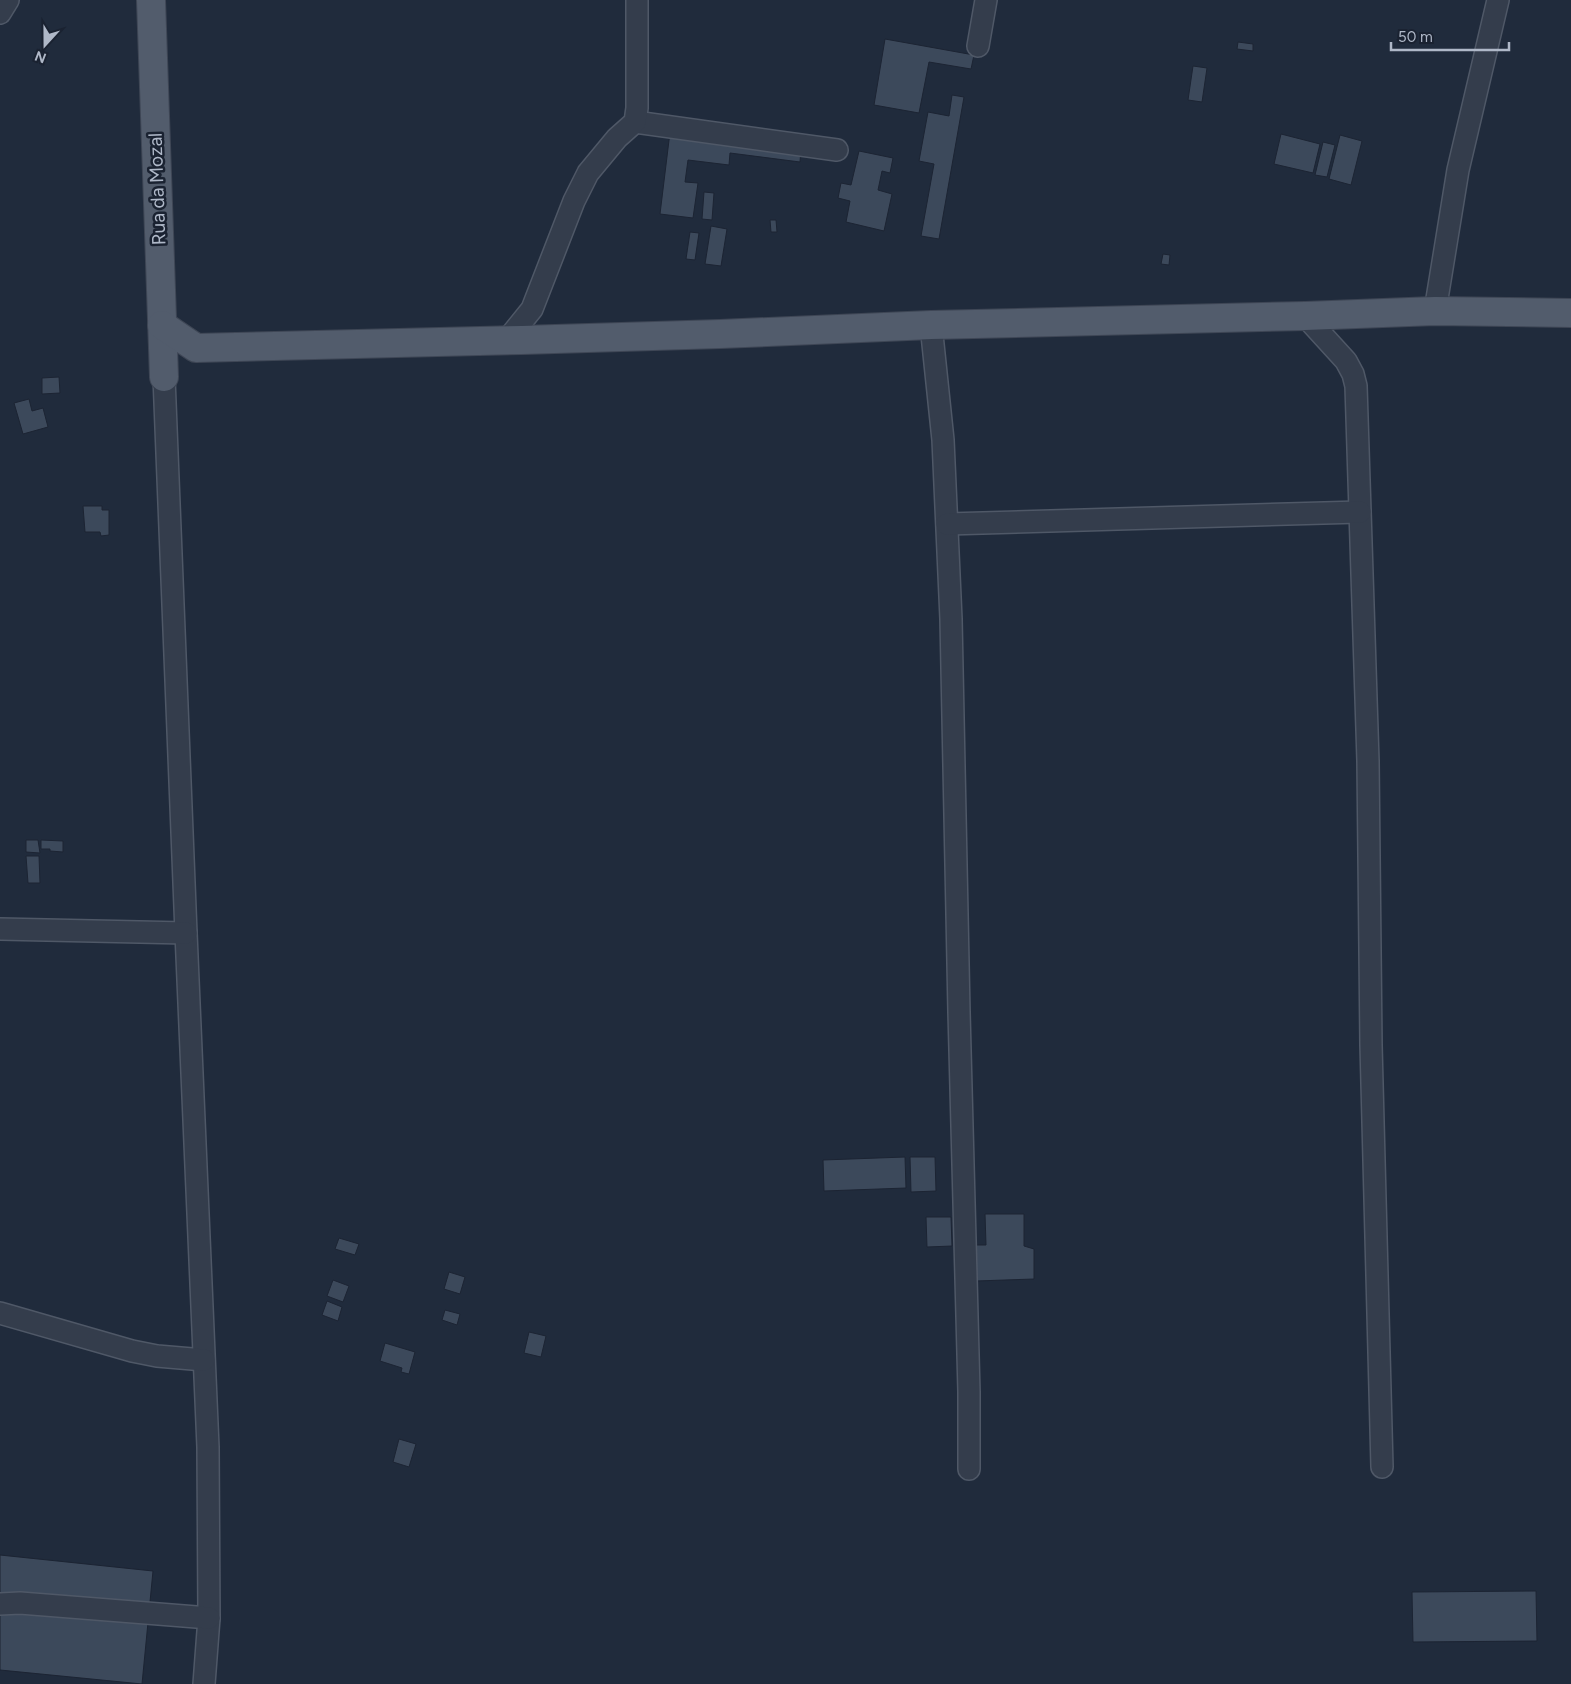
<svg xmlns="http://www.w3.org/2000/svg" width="1571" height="1684" viewBox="0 0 1571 1684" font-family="Figtree,sans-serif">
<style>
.building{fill:#3c495b;stroke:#1c2433}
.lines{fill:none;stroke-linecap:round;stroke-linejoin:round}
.minor-casing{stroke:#4f5867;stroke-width:24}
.major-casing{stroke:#3e4655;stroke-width:30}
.minor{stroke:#343d4c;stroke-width:21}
.major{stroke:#525c6c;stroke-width:28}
.labels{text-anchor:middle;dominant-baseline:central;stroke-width:5;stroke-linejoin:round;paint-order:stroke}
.street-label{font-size:19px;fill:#afb8c8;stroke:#1a2231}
</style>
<rect width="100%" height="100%" fill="#202b3c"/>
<!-- building -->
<g class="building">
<polygon points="885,39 974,55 971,69 929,62 919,113 874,105"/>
<polygon points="1238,42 1253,44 1253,51 1237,49"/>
<polygon points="1193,66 1207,68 1202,102 1188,100"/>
<polygon points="952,95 964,97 939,239 921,236 934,164 919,161 928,112 949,116"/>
<polygon points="670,132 801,149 800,162 730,153 729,165 688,160 685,182 698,183 693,218 660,214"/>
<polygon points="1281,134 1320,144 1313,173 1274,164"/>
<polygon points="1340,135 1362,141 1351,185 1329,179"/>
<polygon points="1323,142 1335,145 1327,177 1315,175"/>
<polygon points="859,151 893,158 890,173 882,171 878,190 892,194 884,231 846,222 850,201 838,198 841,183 851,185"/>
<polygon points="704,192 714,193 712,220 702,219"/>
<polygon points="770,220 776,220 777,232 771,232"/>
<polygon points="711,226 727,229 721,266 705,264"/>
<polygon points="690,232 699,233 695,260 686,259"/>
<polygon points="1163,254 1170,255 1169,265 1161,264"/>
<polygon points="59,377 60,393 42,394 42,378"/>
<polygon points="29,399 32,411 43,408 48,427 23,434 14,403"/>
<polygon points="83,506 102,506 102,510 109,510 109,535 101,536 100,532 85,532"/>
<polygon points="26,840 38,840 40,853 26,852"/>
<polygon points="41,840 63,841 63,852 50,851 50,849 41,849"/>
<polygon points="26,856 39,856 40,883 28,883"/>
<polygon points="905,1157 906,1188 824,1191 823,1160"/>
<polygon points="910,1157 935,1157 936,1191 911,1192"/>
<polygon points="985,1214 1024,1214 1024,1246 1034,1249 1034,1279 976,1281 975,1245 986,1245"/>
<polygon points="926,1217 951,1217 952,1246 927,1247"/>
<polygon points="339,1238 359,1244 355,1255 335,1249"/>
<polygon points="449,1272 465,1277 460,1294 444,1289"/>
<polygon points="333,1280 349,1286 343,1302 327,1296"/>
<polygon points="327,1301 342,1307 338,1321 322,1315"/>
<polygon points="445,1310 460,1314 457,1325 442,1320"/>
<polygon points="529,1332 546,1336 541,1357 524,1353"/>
<polygon points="385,1343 415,1352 409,1374 401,1372 402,1368 380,1361"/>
<polygon points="399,1439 416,1444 409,1467 393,1462"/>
<polygon points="0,1555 153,1571 142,1684 0,1670"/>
<polygon points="1536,1591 1537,1641 1413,1642 1412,1592"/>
</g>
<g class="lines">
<defs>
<g id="minor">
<polyline points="0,13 8,0"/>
<polyline points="978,46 986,0"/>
<polyline points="635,122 837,150"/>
<polyline points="1435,311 1458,170 1498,0"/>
<polyline points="1305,316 1346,361 1353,374 1356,386 1368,761 1371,1045 1382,1467"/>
<polyline points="931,325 943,440 951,619 959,1012 969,1392 969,1469"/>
<polyline points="507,340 532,309 574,201 588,173 617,138 635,122 637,108 637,0"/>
<polyline points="164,377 186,933 208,1447 209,1618 204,1684"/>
<polyline points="947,524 1360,512"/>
<polyline points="0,929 186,933"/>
<polyline points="0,1313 132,1351 157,1356 204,1360"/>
<polyline points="0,1604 20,1603 209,1618"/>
</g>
<g id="major">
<polyline points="151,0 164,377"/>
<polyline points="162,325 196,348 522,340 720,334 931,325 1305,316 1435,311 1571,313"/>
</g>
</defs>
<!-- minor casing -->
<use href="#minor" class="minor-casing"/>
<!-- major casing -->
<use href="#major" class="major-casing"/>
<!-- minor -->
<use href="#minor" class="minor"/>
<!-- major -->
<use href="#major" class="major"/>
</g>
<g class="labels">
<!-- street labels -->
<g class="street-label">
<text transform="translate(157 189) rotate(-92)">Rua da Mozal</text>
</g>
</g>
<!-- north arrow -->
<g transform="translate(45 45) rotate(201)" stroke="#1a2231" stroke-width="4" paint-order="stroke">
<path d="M0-4L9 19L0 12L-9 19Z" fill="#afb8c8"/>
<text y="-8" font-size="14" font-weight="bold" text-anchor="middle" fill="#afb8c8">N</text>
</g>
<!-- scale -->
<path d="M1391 42v8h118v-8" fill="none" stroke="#afb8c8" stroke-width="2.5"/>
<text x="1398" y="42" font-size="15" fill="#afb8c8" stroke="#1a2231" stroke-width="4" paint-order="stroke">50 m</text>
</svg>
